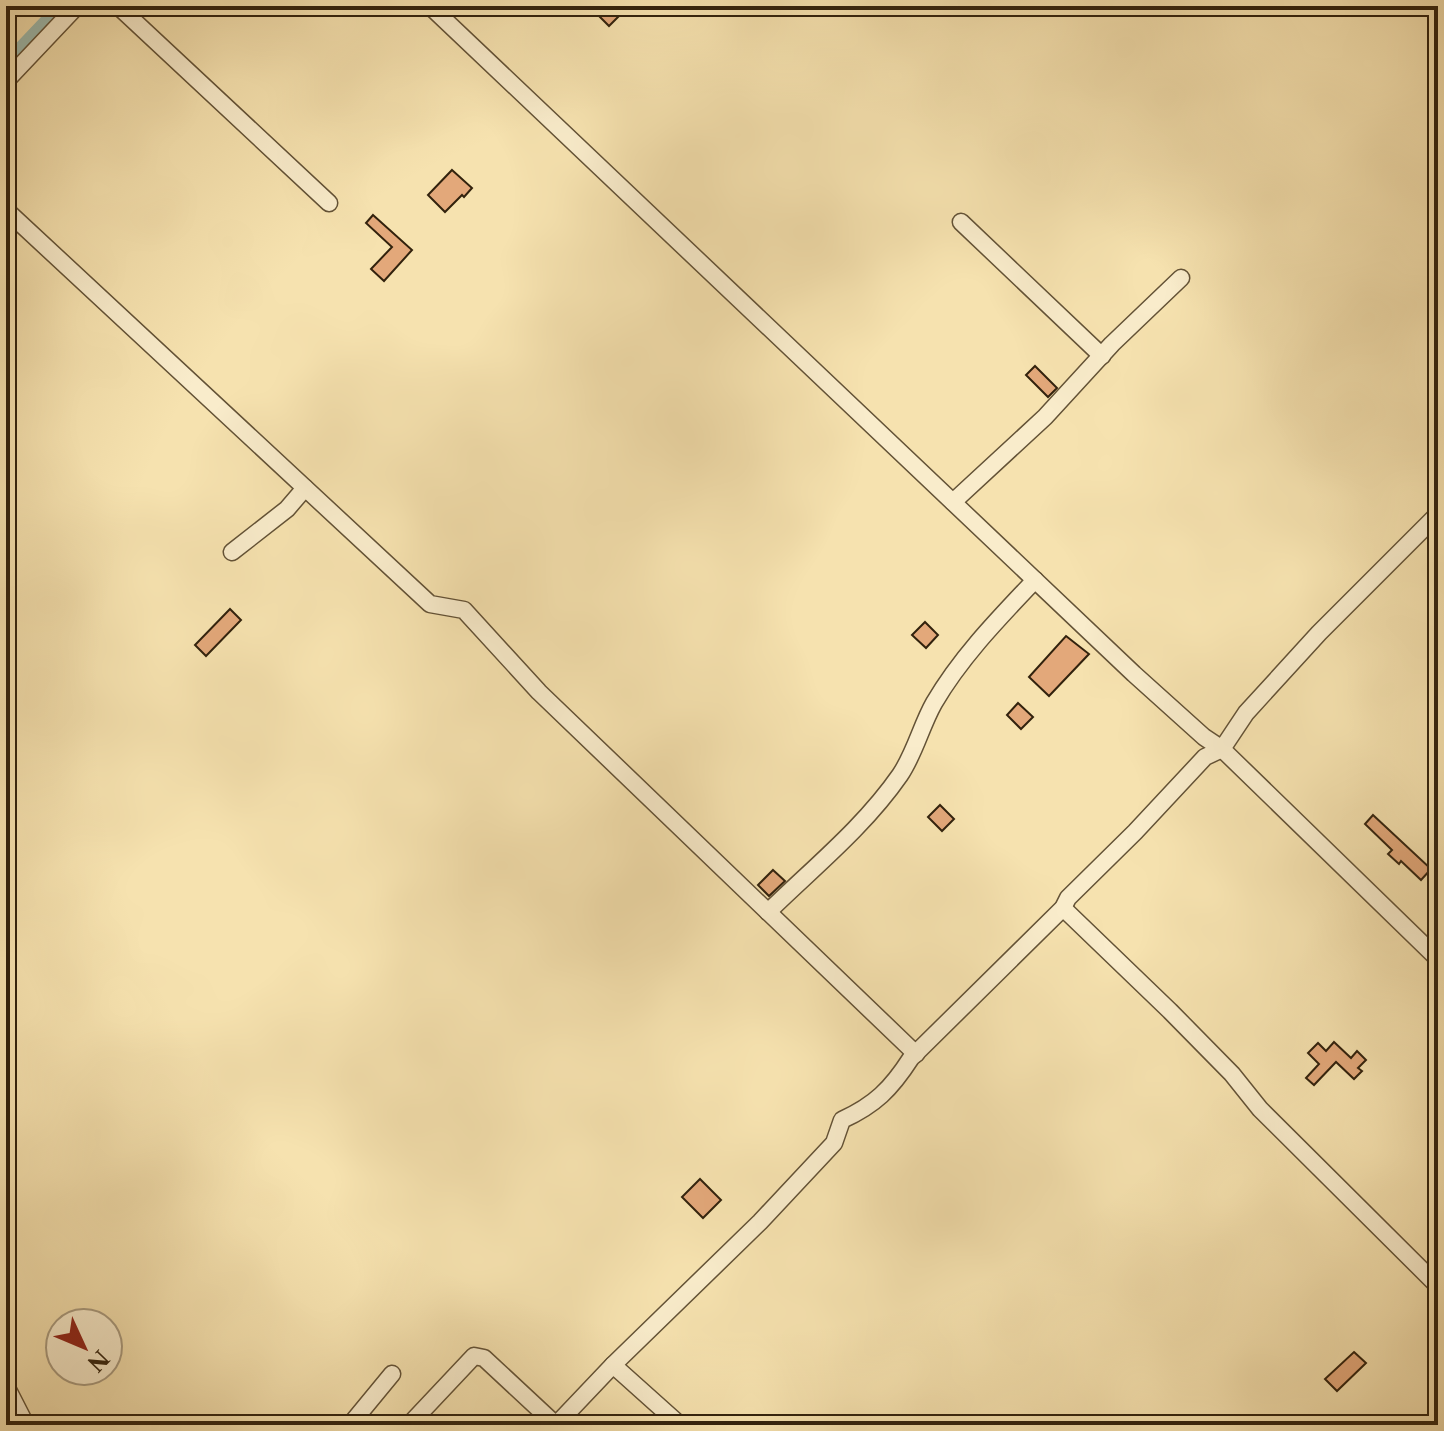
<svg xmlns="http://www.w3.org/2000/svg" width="1444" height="1431" viewBox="0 0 1444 1431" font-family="'Libre Caslon Text',serif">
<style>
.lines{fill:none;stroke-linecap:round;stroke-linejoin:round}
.canal{stroke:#9ebdb1;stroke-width:14}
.building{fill:#e3a87a;stroke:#32220d;stroke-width:2}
.minor-casing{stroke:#635236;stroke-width:19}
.minor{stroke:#f9eccb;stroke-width:16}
</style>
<rect width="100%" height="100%" fill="#f6e2af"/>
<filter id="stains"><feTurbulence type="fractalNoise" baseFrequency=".0025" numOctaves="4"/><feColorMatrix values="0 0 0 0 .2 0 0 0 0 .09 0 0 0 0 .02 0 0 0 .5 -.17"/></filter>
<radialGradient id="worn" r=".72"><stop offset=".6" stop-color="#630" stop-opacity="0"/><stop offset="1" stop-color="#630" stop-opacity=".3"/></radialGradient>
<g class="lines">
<!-- canal -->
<polyline class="canal" points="6,64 61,6"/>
</g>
<!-- building -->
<g class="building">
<polygon points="604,6 629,6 609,26 596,13"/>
<polygon points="452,170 472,188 464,197 462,195 445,212 428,195"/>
<polygon points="373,215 412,250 384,281 371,269 392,247 366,223"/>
<polygon points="1035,366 1057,388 1048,397 1026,375"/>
<polygon points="230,609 241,620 206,656 195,645"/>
<polygon points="925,622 938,635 926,648 912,635"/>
<polygon points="1066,636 1089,654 1049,696 1029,677"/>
<polygon points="1018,703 1033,717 1021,729 1007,715"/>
<polygon points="940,805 954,819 942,831 928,817"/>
<polygon points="1373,815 1431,869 1421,880 1401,861 1399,864 1388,854 1392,850 1365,824"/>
<polygon points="773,870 785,881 769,896 758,885"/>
<polygon points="1334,1042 1351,1058 1357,1051 1366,1060 1358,1068 1362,1071 1354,1079 1336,1062 1314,1085 1306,1078 1319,1064 1308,1053 1318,1043 1326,1051"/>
<polygon points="700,1179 721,1200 703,1218 682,1197"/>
<polygon points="1354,1352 1366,1363 1337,1391 1325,1379"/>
</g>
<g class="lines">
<defs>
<g id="minor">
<polyline points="118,6 329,203"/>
<polyline points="430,6 1134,674 1204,737 1222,749 1438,959"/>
<polyline points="6,81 77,6"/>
<polyline points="6,210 430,604 464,610 539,692 916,1054"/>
<polyline points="961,222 1102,356"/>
<polyline points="953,502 1045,417 1112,344 1181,278"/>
<polyline points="232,552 287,509 305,488"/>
<polyline points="1063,908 1170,1011 1232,1074 1260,1109 1438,1286"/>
<path d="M768,912C813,868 864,827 900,775C915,753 921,726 934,703C961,657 998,619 1035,580"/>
<path d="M613,1365L760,1222L834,1143L842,1120C875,1105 891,1089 911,1058L1063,908L1068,898L1135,832L1205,757L1222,749L1246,713L1319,633L1438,514"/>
<polyline points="6,1386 26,1425"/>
<polyline points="350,1425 392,1374"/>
<polyline points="409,1425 474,1356 484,1358 556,1425"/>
<polyline points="556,1425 613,1365 680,1425"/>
</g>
</defs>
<!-- minor casing -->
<use href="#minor" class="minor-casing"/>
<!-- minor -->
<use href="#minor" class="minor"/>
</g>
<!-- margin -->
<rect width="1444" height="1431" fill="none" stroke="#f6e2af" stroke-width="32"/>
<rect x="8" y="8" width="1428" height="1415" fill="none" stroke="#32220d" stroke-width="4"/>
<rect x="16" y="16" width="1412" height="1399" fill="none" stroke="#32220d" stroke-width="2"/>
<!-- north arrow -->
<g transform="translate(84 1347) rotate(134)"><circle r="38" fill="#f9eccb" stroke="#a99b7f" stroke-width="2"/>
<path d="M0-6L14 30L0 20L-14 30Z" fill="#8f2418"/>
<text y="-12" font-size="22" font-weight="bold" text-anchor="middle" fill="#32220d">N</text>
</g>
<rect width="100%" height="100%" filter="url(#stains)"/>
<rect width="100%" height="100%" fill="url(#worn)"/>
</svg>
